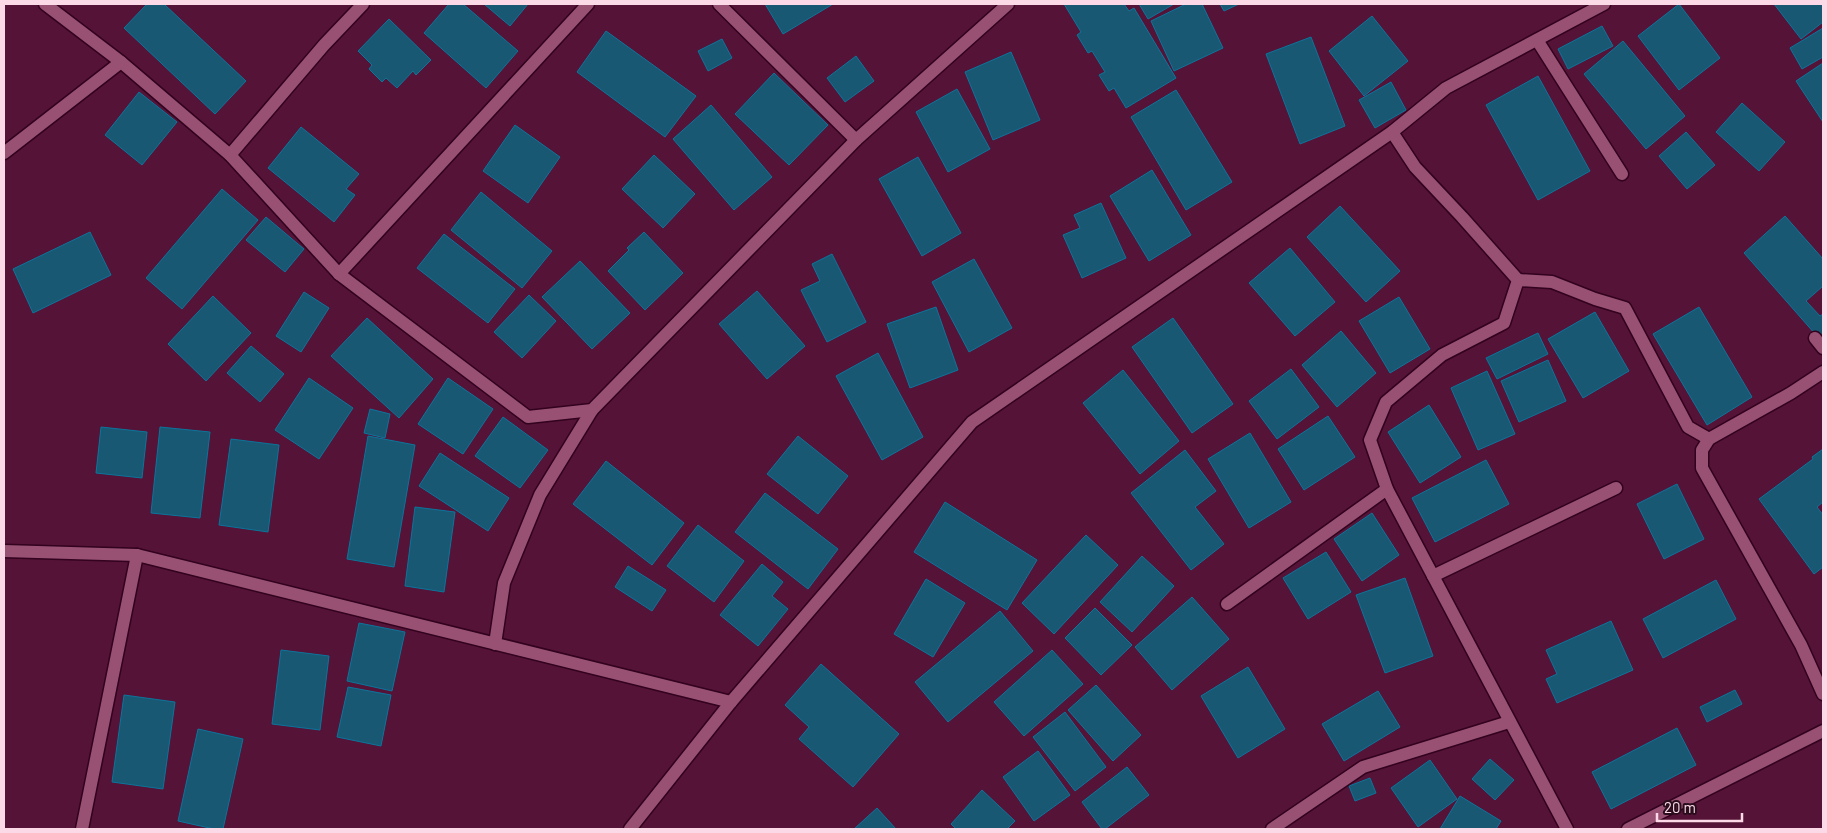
<svg xmlns="http://www.w3.org/2000/svg" width="1827" height="833" viewBox="0 0 1827 833" font-family="Barlow,sans-serif">
<style>
.building{fill:#195872;stroke:#0b759c}
.lines{fill:none;stroke-linecap:round;stroke-linejoin:round}
.minor-casing{stroke:#32021e;stroke-width:15}
.minor{stroke:#985173;stroke-width:12}
</style>
<rect width="100%" height="100%" fill="#551337"/>
<!-- building -->
<g class="building">
<polygon points="147,4 164,4 246,81 215,114 124,28"/>
<polygon points="449,4 463,4 518,51 486,88 424,33"/>
<polygon points="484,4 528,4 510,26"/>
<polygon points="765,4 833,4 783,34"/>
<polygon points="1064,4 1124,4 1129,11 1134,8 1176,78 1126,108 1114,88 1109,91 1099,75 1105,72 1092,51 1088,53 1077,35 1081,32"/>
<polygon points="1139,4 1174,4 1148,19"/>
<polygon points="1186,4 1202,4 1223,48 1174,71 1151,21"/>
<polygon points="1220,4 1239,4 1224,11"/>
<polygon points="1679,4 1720,58 1679,90 1638,36"/>
<polygon points="1774,4 1823,4 1823,22 1801,39"/>
<polygon points="1372,16 1408,61 1364,96 1329,51"/>
<polygon points="389,19 431,60 416,75 413,71 397,88 386,78 382,82 369,69 372,65 358,51"/>
<polygon points="1602,26 1613,46 1568,69 1558,49"/>
<polygon points="1823,28 1823,57 1802,69 1790,48"/>
<polygon points="606,31 696,96 665,137 577,72"/>
<polygon points="1311,37 1345,126 1300,144 1266,54"/>
<polygon points="722,39 732,58 708,71 698,51"/>
<polygon points="1623,41 1685,116 1646,149 1584,74"/>
<polygon points="1011,52 1040,120 993,140 965,72"/>
<polygon points="856,56 874,81 845,102 827,78"/>
<polygon points="1823,63 1823,122 1796,81"/>
<polygon points="774,73 828,125 789,165 735,114"/>
<polygon points="1538,76 1590,171 1538,200 1486,105"/>
<polygon points="1391,82 1406,110 1375,128 1359,100"/>
<polygon points="957,89 990,149 948,172 916,112"/>
<polygon points="1176,90 1232,182 1186,210 1131,117"/>
<polygon points="139,92 177,122 142,165 105,135"/>
<polygon points="1742,103 1785,142 1759,171 1716,132"/>
<polygon points="711,105 772,177 734,210 673,139"/>
<polygon points="515,125 560,157 528,203 483,171"/>
<polygon points="301,127 359,174 346,189 355,195 334,222 268,168"/>
<polygon points="1686,132 1715,165 1687,189 1659,156"/>
<polygon points="654,155 695,194 663,228 622,189"/>
<polygon points="918,157 961,233 922,256 879,179"/>
<polygon points="1152,170 1191,235 1149,261 1110,196"/>
<polygon points="222,189 258,220 182,309 146,278"/>
<polygon points="481,192 552,251 522,288 451,230"/>
<polygon points="1101,203 1126,258 1082,278 1063,235 1080,228 1074,215"/>
<polygon points="1340,206 1400,271 1366,302 1307,237"/>
<polygon points="1785,216 1823,259 1823,286 1806,301 1820,316 1823,314 1823,343 1744,253"/>
<polygon points="266,217 304,249 285,272 246,240"/>
<polygon points="90,232 111,275 33,313 13,269"/>
<polygon points="644,232 683,273 645,310 608,271 629,250 627,248"/>
<polygon points="444,234 515,289 488,323 417,268"/>
<polygon points="1290,248 1335,302 1295,336 1249,283"/>
<polygon points="832,254 866,322 827,342 801,290 820,281 812,264"/>
<polygon points="974,259 1012,328 969,352 932,282"/>
<polygon points="580,261 630,313 592,349 542,297"/>
<polygon points="757,291 805,346 767,379 719,324"/>
<polygon points="304,292 329,308 301,352 276,336"/>
<polygon points="529,295 556,321 522,358 494,332"/>
<polygon points="213,296 251,333 206,381 168,344"/>
<polygon points="1399,297 1430,349 1390,373 1359,321"/>
<polygon points="936,307 958,370 910,388 887,324"/>
<polygon points="1699,307 1752,397 1707,425 1653,334"/>
<polygon points="1595,312 1629,371 1583,398 1548,339"/>
<polygon points="367,318 433,379 399,418 331,356"/>
<polygon points="1173,318 1233,404 1192,433 1132,347"/>
<polygon points="1341,331 1376,373 1337,407 1302,365"/>
<polygon points="1538,333 1548,354 1497,379 1486,358"/>
<polygon points="251,346 284,374 260,402 227,373"/>
<polygon points="878,353 923,437 882,460 836,376"/>
<polygon points="1548,360 1566,401 1519,422 1501,381"/>
<polygon points="1291,369 1319,407 1277,439 1249,401"/>
<polygon points="1123,370 1179,441 1140,474 1083,403"/>
<polygon points="1487,371 1515,434 1478,450 1451,388"/>
<polygon points="309,378 353,408 319,459 275,430"/>
<polygon points="448,378 493,409 463,454 418,424"/>
<polygon points="1429,405 1461,457 1420,483 1388,432"/>
<polygon points="370,409 390,414 385,438 364,433"/>
<polygon points="1328,416 1355,457 1304,490 1278,449"/>
<polygon points="503,417 548,450 520,488 475,456"/>
<polygon points="101,427 147,432 142,478 96,473"/>
<polygon points="160,427 210,432 200,518 151,513"/>
<polygon points="1250,433 1291,502 1249,528 1208,459"/>
<polygon points="368,436 415,445 394,567 347,559"/>
<polygon points="798,436 848,476 818,514 767,474"/>
<polygon points="231,439 279,445 268,532 219,525"/>
<polygon points="1823,449 1823,502 1817,507 1823,515 1823,567 1814,574 1759,499 1813,459 1812,457"/>
<polygon points="1185,450 1216,491 1195,507 1224,544 1191,570 1131,493"/>
<polygon points="440,453 509,498 488,531 419,486"/>
<polygon points="1486,460 1509,504 1435,542 1412,498"/>
<polygon points="606,461 684,523 652,565 573,504"/>
<polygon points="1677,484 1704,539 1664,559 1637,504"/>
<polygon points="765,493 838,549 808,589 735,532"/>
<polygon points="945,502 1037,560 1007,610 914,552"/>
<polygon points="415,507 455,512 444,592 405,586"/>
<polygon points="1372,513 1399,555 1362,581 1334,539"/>
<polygon points="698,525 744,561 714,602 667,566"/>
<polygon points="1086,535 1118,565 1054,634 1022,603"/>
<polygon points="1326,552 1351,592 1308,619 1283,578"/>
<polygon points="1142,556 1174,586 1132,632 1100,602"/>
<polygon points="762,564 783,582 772,596 788,609 758,646 720,615"/>
<polygon points="628,566 666,590 652,611 615,587"/>
<polygon points="1405,578 1433,656 1385,673 1356,595"/>
<polygon points="926,579 965,603 933,657 894,634"/>
<polygon points="1716,580 1736,619 1663,658 1643,619"/>
<polygon points="1192,597 1229,639 1172,690 1135,647"/>
<polygon points="1095,608 1132,645 1101,675 1065,638"/>
<polygon points="1000,611 1033,651 948,722 915,682"/>
<polygon points="1611,621 1633,670 1557,703 1546,679 1557,674 1546,650"/>
<polygon points="359,623 405,632 392,691 347,681"/>
<polygon points="281,650 329,656 320,730 272,724"/>
<polygon points="1052,650 1083,684 1024,736 994,702"/>
<polygon points="821,664 899,734 853,787 799,739 809,727 785,705"/>
<polygon points="1248,667 1285,729 1238,758 1201,696"/>
<polygon points="1096,685 1141,735 1113,761 1068,710"/>
<polygon points="348,687 391,695 381,746 337,737"/>
<polygon points="1735,690 1742,704 1707,722 1700,707"/>
<polygon points="1378,691 1400,727 1344,761 1322,724"/>
<polygon points="124,695 175,702 163,789 112,782"/>
<polygon points="1065,712 1106,767 1075,791 1033,737"/>
<polygon points="1677,728 1696,765 1611,809 1592,772"/>
<polygon points="198,729 243,739 223,829 214,829 178,821"/>
<polygon points="1038,751 1070,795 1034,821 1003,777"/>
<polygon points="1490,759 1514,780 1495,800 1472,779"/>
<polygon points="1430,760 1457,799 1418,827 1391,788"/>
<polygon points="1127,767 1149,795 1105,829 1102,829 1082,802"/>
<polygon points="1370,778 1376,793 1355,801 1349,786"/>
<polygon points="982,790 1015,821 1007,829 956,829 951,824"/>
<polygon points="1460,796 1501,821 1496,829 1440,829"/>
<polygon points="877,808 896,829 854,829"/>
</g>
<g class="lines">
<defs>
<g id="minor">
<polyline points="45,4 121,62 230,155 339,274 528,417 592,410 856,140 1008,4"/>
<polyline points="719,4 856,140"/>
<polyline points="1537,40 1622,174"/>
<polyline points="1392,132 1415,167 1462,217 1518,280 1504,323 1442,355 1386,402 1370,440 1387,489 1567,829"/>
<polyline points="4,153 121,62"/>
<polyline points="230,155 324,45 363,4"/>
<polyline points="339,274 588,4"/>
<polyline points="1518,280 1552,282 1595,299 1625,308 1688,427 1709,439"/>
<polyline points="1815,338 1823,348"/>
<polyline points="1823,372 1791,393 1709,439 1702,450 1702,468 1801,645 1823,694"/>
<polyline points="4,551 137,555 731,702"/>
<polyline points="1433,576 1616,488"/>
<polyline points="1227,604 1387,489"/>
<polyline points="495,644 504,583 540,495 592,410"/>
<polyline points="82,829 137,555"/>
<polyline points="630,829 731,702 972,422 1392,132 1446,88 1604,4"/>
<polyline points="1272,829 1363,767 1509,722"/>
<polyline points="1628,829 1823,731"/>
</g>
</defs>
<!-- minor casing -->
<use href="#minor" class="minor-casing"/>
<!-- minor -->
<use href="#minor" class="minor"/>
</g>
<!-- border -->
<rect width="1827" height="833" fill="none" stroke="#fbd9e7" stroke-width="10"/>
<!-- scale -->
<path d="M1657 813v8h85v-8" fill="none" stroke="#fbd9e7" stroke-width="2.5"/>
<text x="1664" y="813" font-size="15" fill="#fbd9e7" stroke="#2a0d1c" stroke-width="4" paint-order="stroke">20 m</text>
</svg>
